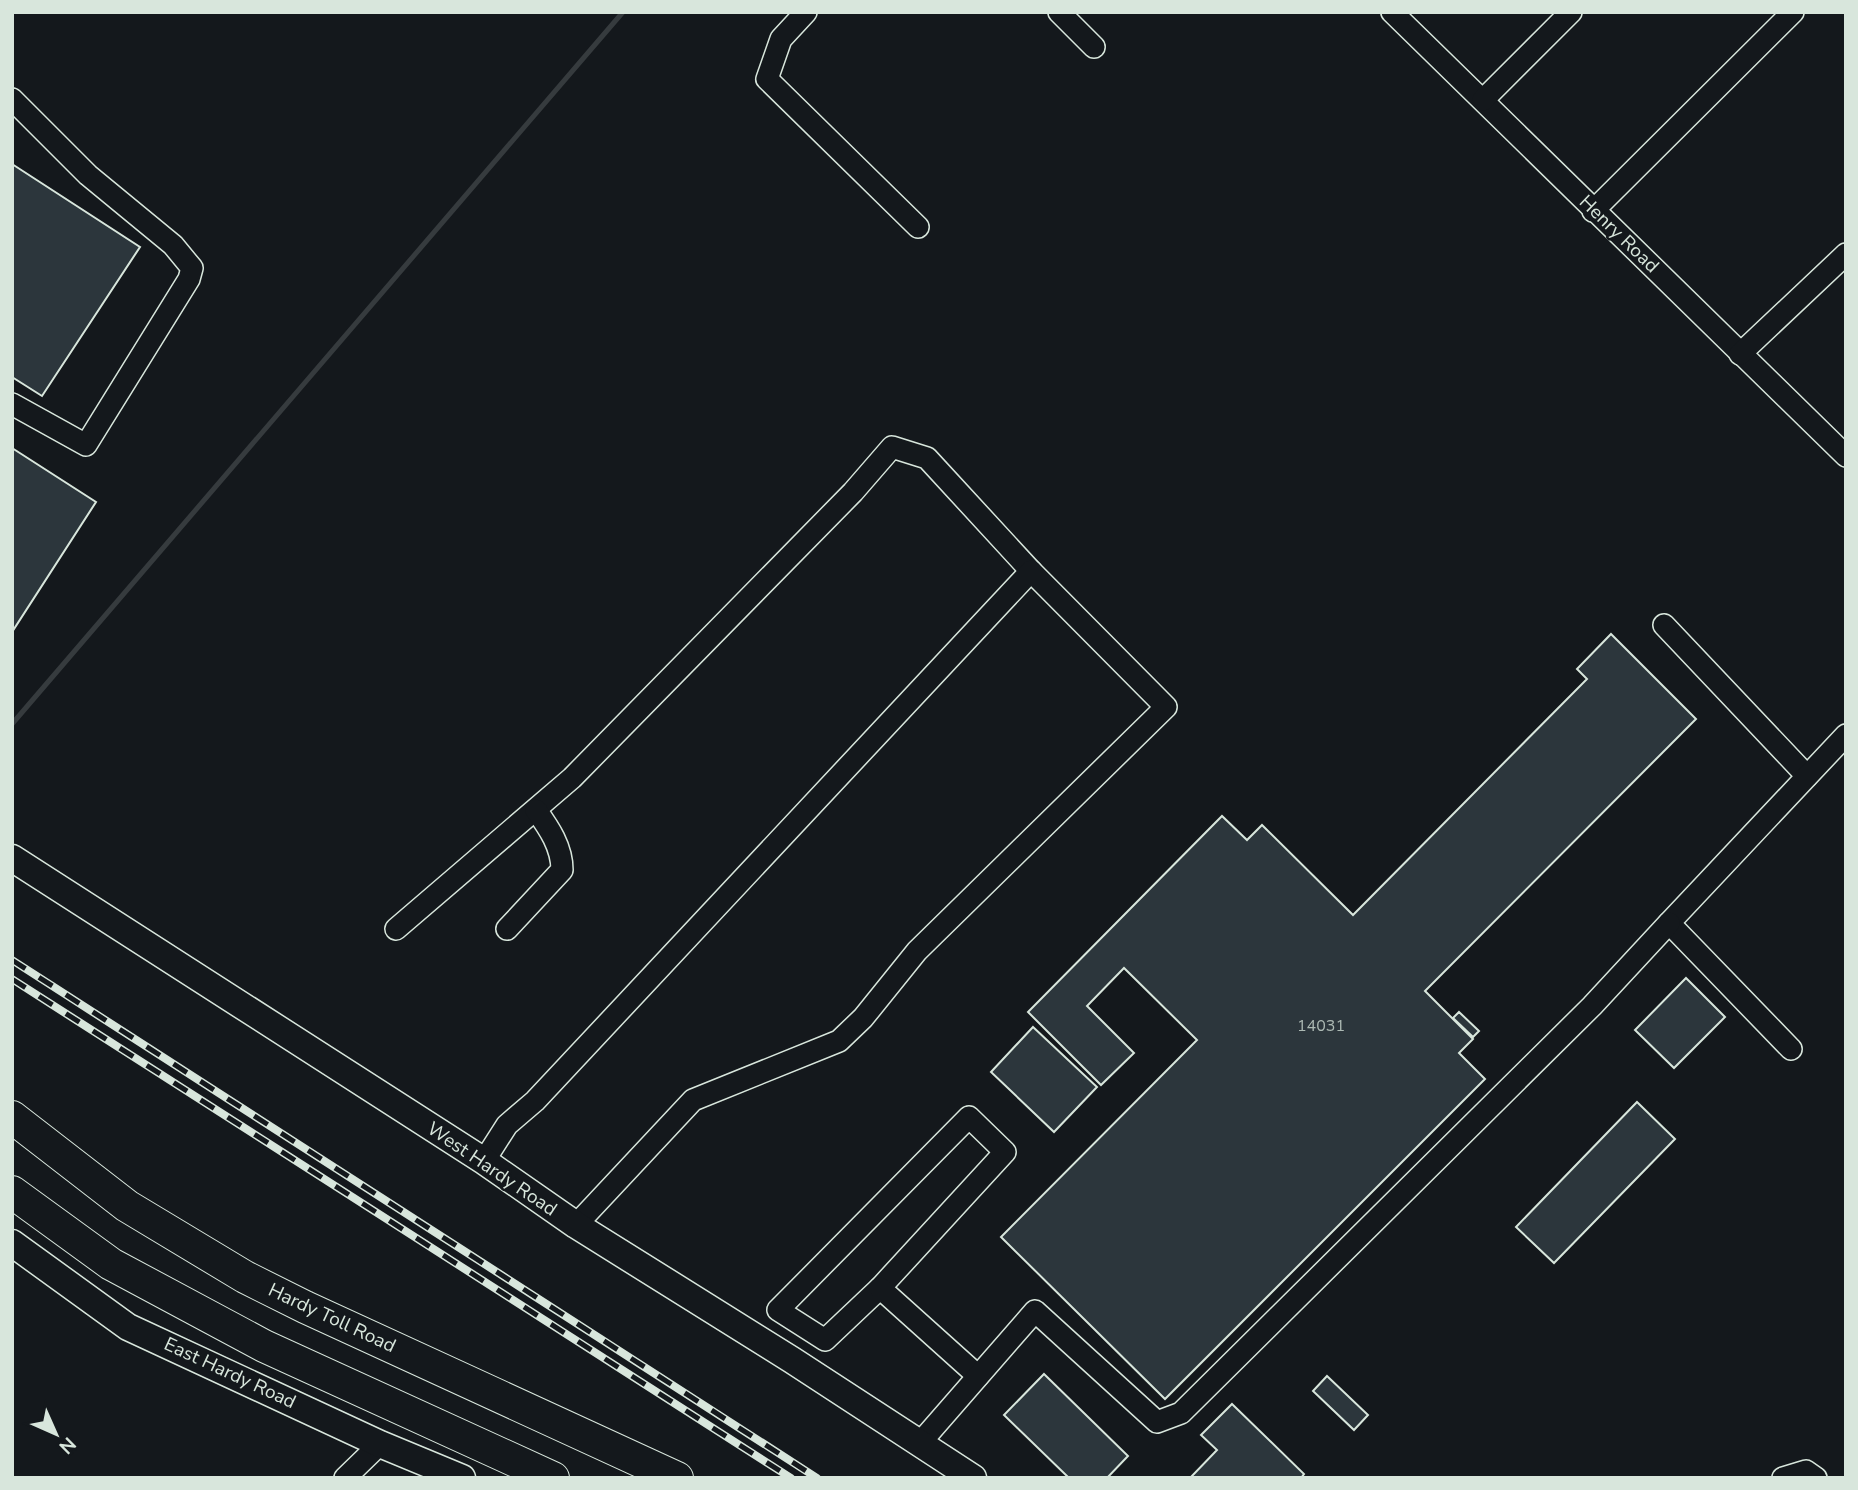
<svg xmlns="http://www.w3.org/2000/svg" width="1858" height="1490" viewBox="0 0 1858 1490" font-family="'Nunito Sans',sans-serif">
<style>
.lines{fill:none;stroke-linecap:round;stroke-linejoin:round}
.stream{stroke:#363b3e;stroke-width:5}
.building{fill:#2c363c;stroke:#d8e6dc;stroke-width:2}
.minor-casing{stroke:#d8e6dc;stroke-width:24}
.major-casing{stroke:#d8e6dc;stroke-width:29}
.highway-casing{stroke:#d8e6dc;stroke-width:34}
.minor{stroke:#14181c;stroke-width:21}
.major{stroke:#14181c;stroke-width:26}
.highway{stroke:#14181c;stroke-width:32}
.rail-casing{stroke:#d8e6dc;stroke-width:8}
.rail{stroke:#14181c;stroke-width:5;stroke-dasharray:16;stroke-linecap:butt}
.labels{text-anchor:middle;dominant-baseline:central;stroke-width:5;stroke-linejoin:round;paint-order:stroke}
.number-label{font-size:16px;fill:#adbab4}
.street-label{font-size:19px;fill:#d8e6dc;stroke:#14181c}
</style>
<rect width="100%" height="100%" fill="#14181c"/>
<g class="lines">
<!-- stream -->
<polyline class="stream" points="12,724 623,12"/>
</g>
<!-- building -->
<g class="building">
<polygon points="12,164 140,247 42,396 12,377"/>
<polygon points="12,448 96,502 12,632"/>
<polygon points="1611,634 1696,719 1425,991 1473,1039 1459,1053 1485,1079 1165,1399 1001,1237 1197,1040 1124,968 1087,1006 1134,1053 1101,1085 1028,1012 1222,816 1247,840 1262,825 1353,915 1587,679 1577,669"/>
<polygon points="1686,978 1725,1017 1674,1068 1635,1030"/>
<polygon points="1459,1012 1479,1031 1473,1037 1453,1018"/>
<polygon points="1033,1027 1097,1087 1054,1132 991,1072"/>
<polygon points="1637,1102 1675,1139 1554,1263 1516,1227"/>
<polygon points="1044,1374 1128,1456 1107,1478 1069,1478 1004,1415"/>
<polygon points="1327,1376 1368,1415 1354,1430 1313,1391"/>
<polygon points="1232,1404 1304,1474 1301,1478 1190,1478 1217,1450 1201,1435"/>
</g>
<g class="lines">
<defs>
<g id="minor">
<polyline points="806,12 781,39 767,79 918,227"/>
<polyline points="1059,12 1094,47"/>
<polyline points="1392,12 1846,456"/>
<polyline points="12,99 88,175 173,245 192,268 189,279 86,445 12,404"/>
<polyline points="1483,100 1571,12"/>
<polyline points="1593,211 1793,12"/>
<polyline points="1740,354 1846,254"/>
<polyline points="1664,625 1807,776"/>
<polyline points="396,929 572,778 853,492 892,447 927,458 1031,571"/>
<path d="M507,929L562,870C562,847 549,828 536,810"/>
<polyline points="1791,1049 1669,923 1846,735"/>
<polygon points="969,1117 1005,1152 880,1288 825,1340 778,1310"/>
<polyline points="484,1161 507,1125 535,1101 1031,571 1166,707 917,951 863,1018 839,1041 693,1100 576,1225"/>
<polyline points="880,1288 978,1376"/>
<polyline points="920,1443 1035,1311 1157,1422 1181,1413 1592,1006 1669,923"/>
<polyline points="345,1478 380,1444"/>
<polyline points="1783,1478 1806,1471 1816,1478"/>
</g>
<g id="major">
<polyline points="12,858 484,1161 576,1225 792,1360 973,1478"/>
<polyline points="12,1243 128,1327 380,1444 462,1478"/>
</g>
<g id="highway">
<polyline points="12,1117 127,1206 245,1277 305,1307 677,1478"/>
<polyline points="12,1192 111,1264 264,1346 553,1478"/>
</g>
</defs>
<!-- minor casing -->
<use href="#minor" class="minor-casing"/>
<!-- major casing -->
<use href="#major" class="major-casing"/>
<!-- highway casing -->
<use href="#highway" class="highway-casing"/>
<!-- minor -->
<use href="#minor" class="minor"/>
<!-- major -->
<use href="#major" class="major"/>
<!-- highway -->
<use href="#highway" class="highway"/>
<defs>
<g id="rail">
<polyline points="12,960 817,1478"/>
<polyline points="12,979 791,1478"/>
</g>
</defs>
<!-- rail casing -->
<use href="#rail" class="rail-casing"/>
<!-- rail -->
<use href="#rail" class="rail"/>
</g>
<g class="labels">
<!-- number labels -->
<g class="number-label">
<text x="1321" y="1026">14031</text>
</g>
<!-- street labels -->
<g class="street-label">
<text transform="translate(1619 234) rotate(44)">Henry Road</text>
<text transform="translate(492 1169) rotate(34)">West Hardy Road</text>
<text transform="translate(332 1318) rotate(25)">Hardy Toll Road</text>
<text transform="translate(230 1373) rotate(25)">East Hardy Road</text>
</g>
</g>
<!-- border -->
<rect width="1858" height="1490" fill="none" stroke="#d8e6dc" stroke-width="28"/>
<!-- north arrow -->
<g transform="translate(56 1434) rotate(135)" stroke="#14181c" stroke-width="5" paint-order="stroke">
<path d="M0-5L12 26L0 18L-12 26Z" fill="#d8e6dc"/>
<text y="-10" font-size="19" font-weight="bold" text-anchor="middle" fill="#d8e6dc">N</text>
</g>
</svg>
